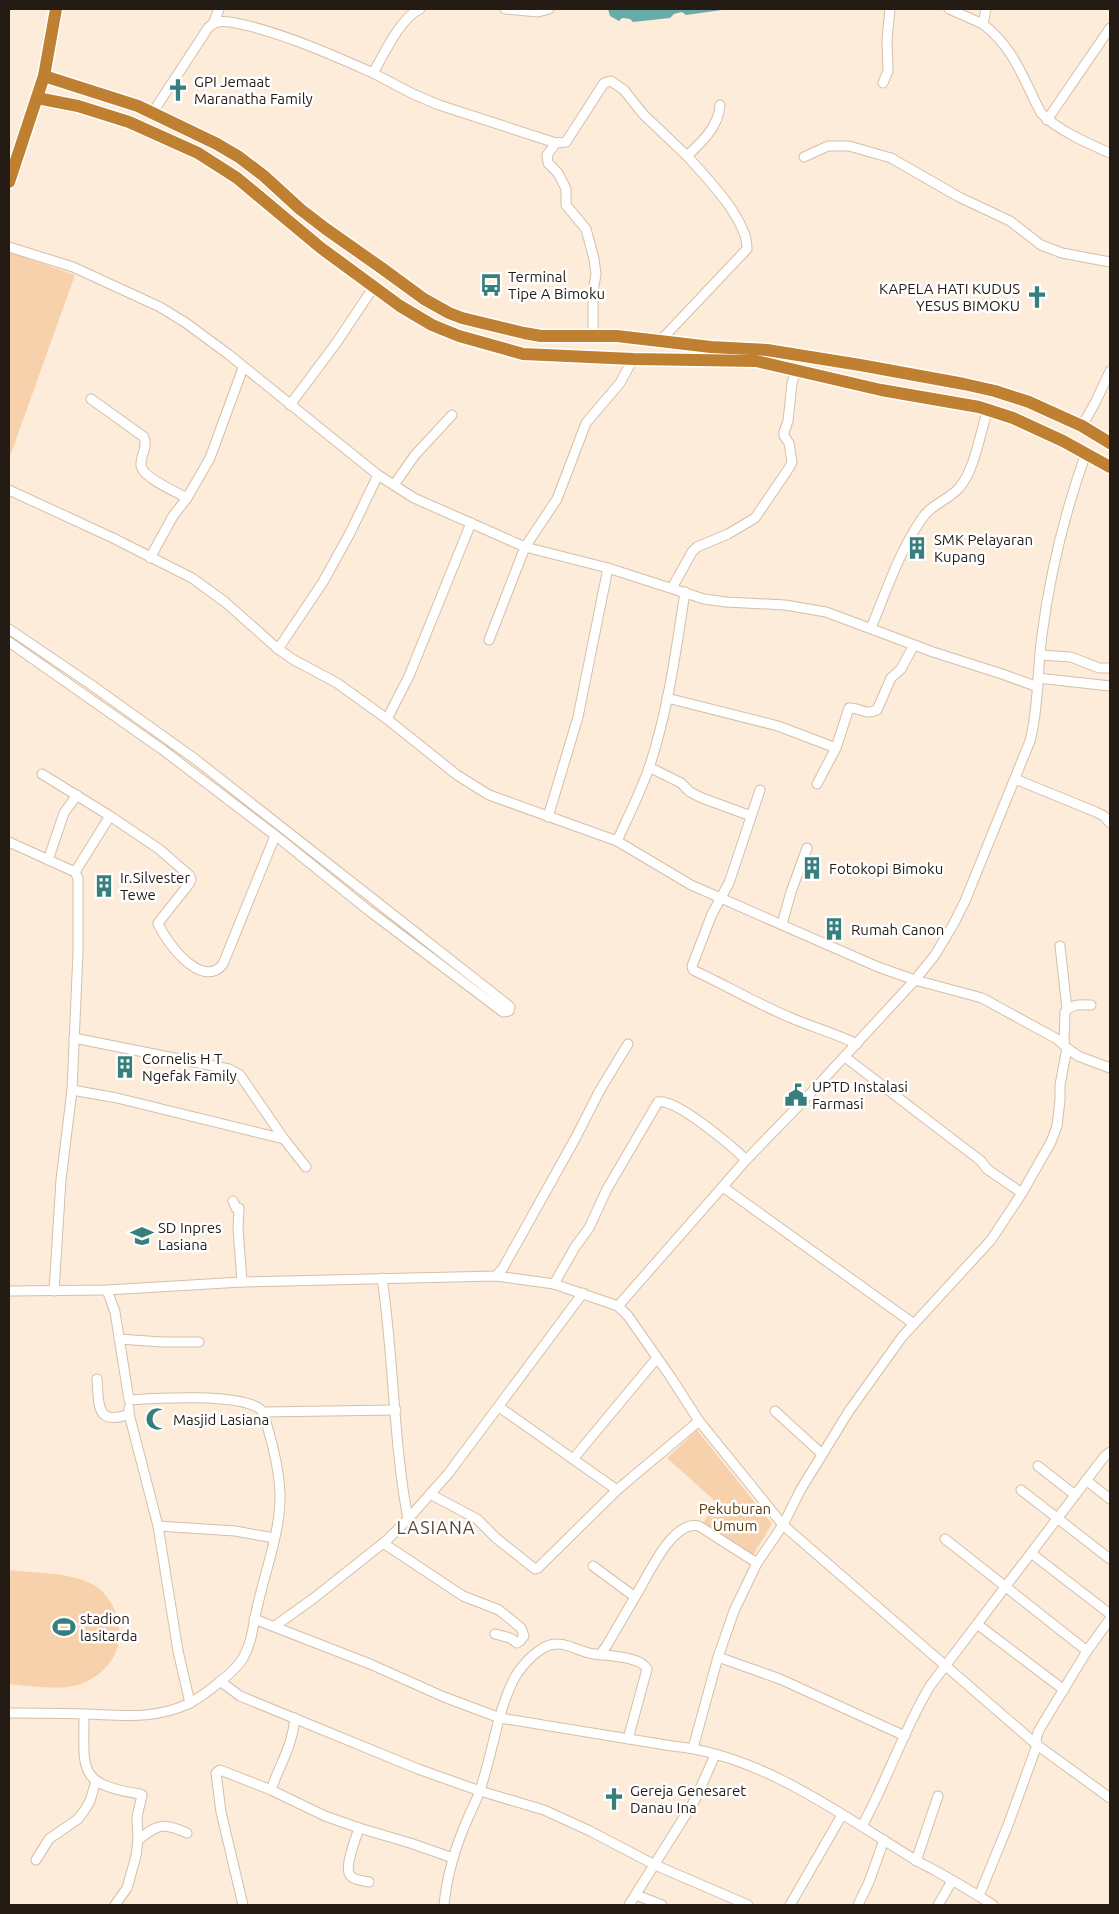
<svg xmlns="http://www.w3.org/2000/svg" width="1119" height="1914" viewBox="0 0 1119 1914" font-family="Ubuntu,sans-serif">
<style>
.green{fill:#f6d1ab}
.water{fill:#67aca9}
.lines{fill:none;stroke-linecap:round;stroke-linejoin:round}
.minor-casing{stroke:#d4bfa9;stroke-width:11}
.highway-casing{stroke:#fff;stroke-width:15}
.minor{stroke:#fff;stroke-width:9}
.highway{stroke:#c08032;stroke-width:12}
.labels{text-anchor:middle;dominant-baseline:central;stroke-width:5;stroke-linejoin:round;paint-order:stroke}
.poi-label{font-size:15px;fill:#241c14;stroke:#fff;text-anchor:start}
.park-label{font-size:15px;fill:#603a08;stroke:#fff}
.quarter-label{font-size:18px;letter-spacing:1px;fill:#594735;stroke:#fff}
</style>
<rect width="100%" height="100%" fill="#feecda"/>
<!-- green -->
<g class="green">
<polygon points="9,252 75,275 9,459"/>
<polygon points="697,1430 772,1524 752,1557 702,1526 715,1501 667,1458"/>
<path d="M9,1570C34,1573 64,1572 88,1582C114,1593 127,1629 115,1654C108,1668 96,1678 81,1684C63,1691 29,1686 9,1684Z"/>
</g>
<!-- water -->
<polygon class="water" points="608,9 729,9 686,15 682,12 674,14 670,18 633,22 630,19 622,18 619,21 610,16"/>
<g class="lines">
<defs>
<g id="minor">
<path d="M420,9C401,17 384,54 373,73L413,94L439,105L556,143L566,142L604,83L611,81L624,90L643,114L687,156"/>
<polyline points="505,9 538,12 549,9"/>
<polyline points="949,9 983,24"/>
<path d="M986,9L983,24C1015,49 1023,79 1041,113C1057,130 1089,144 1110,153"/>
<polyline points="213,24 219,9"/>
<polyline points="883,83 888,71 887,39 890,9"/>
<path d="M153,112L208,28C211,25 214,23 218,22C228,20 239,24 249,26C292,37 332,55 373,73"/>
<polyline points="1047,120 1110,28"/>
<polyline points="556,143 547,155 548,163 558,173 566,189 566,205 586,229 594,259 596,274 593,292 593,335"/>
<polyline points="804,157 828,146 849,146 891,158 959,197 1010,221 1041,245 1062,253 1110,262"/>
<polyline points="9,247 73,267 160,307 186,323 228,354 378,475 414,498 525,547 608,568 704,599 726,602 785,605 826,612 933,652 1002,674 1038,687"/>
<path d="M660,341L747,249C748,220 706,177 687,156C702,142 719,126 720,105"/>
<path d="M91,399L144,437C148,446 141,455 141,464C140,477 177,492 187,498"/>
<polyline points="290,405 337,342 373,288"/>
<polyline points="1082,426 1096,401 1110,371"/>
<polyline points="394,485 415,455 452,415"/>
<polyline points="9,490 113,538 192,578 225,602 278,649 294,660 337,683 387,719 457,775 489,795 617,841 691,885 878,967 915,980 982,998 1057,1039 1067,1048 1060,1085 1060,1100 1057,1126 1051,1142 1022,1193 991,1240 902,1337 849,1411 801,1489 783,1525 757,1563 734,1611 718,1657 693,1748"/>
<polyline points="150,558 173,516 187,498 210,458 243,368"/>
<polyline points="672,588 692,552 697,547 728,534 755,518 789,468 792,462 789,443 784,436 784,432 788,421 792,383 796,371"/>
<path d="M871,628C886,592 899,552 921,520C932,503 946,502 959,488C975,470 980,433 988,409"/>
<polyline points="9,629 90,684 195,759 503,1001 510,1007 509,1011 503,1012 368,910 280,839 163,750 9,642"/>
<polyline points="489,640 525,547 557,499 586,423 620,383 633,359"/>
<polyline points="278,649 323,582 350,533 378,475"/>
<polyline points="1040,655 1071,657 1099,668 1110,668"/>
<polyline points="1038,678 1110,686"/>
<polyline points="667,698 778,726 836,748"/>
<polyline points="387,719 409,676 471,523"/>
<polyline points="649,767 681,783 690,792 702,798 751,816"/>
<polyline points="42,774 110,816 75,872"/>
<polyline points="1015,779 1096,812 1104,816 1110,823"/>
<path d="M817,784L836,748L849,708C861,707 863,716 877,710L891,678L901,669L914,645"/>
<path d="M760,790L729,883L712,914L692,966L693,970C725,985 756,1003 789,1017C811,1027 835,1033 857,1044"/>
<path d="M110,816L159,849L190,876L191,880L189,884L158,923C165,941 202,991 223,964L275,836"/>
<polyline points="548,817 578,717 608,568"/>
<path d="M617,841C628,817 640,793 649,768C668,711 676,651 685,592"/>
<polyline points="9,842 75,872 78,878 78,952 72,1090 61,1180 54,1291"/>
<polyline points="48,860 64,813 77,795"/>
<polyline points="782,924 791,892 807,848"/>
<polyline points="1060,946 1067,1009"/>
<path d="M1064,1044L1065,1012C1072,1003 1081,1005 1091,1005"/>
<polyline points="1067,1048 1078,1056 1110,1068"/>
<polyline points="845,1057 981,1161 987,1169 1022,1193"/>
<polyline points="72,1090 117,1098 284,1139 240,1075 229,1069 74,1038"/>
<polyline points="284,1139 306,1167"/>
<polyline points="723,1187 914,1324"/>
<polyline points="233,1201 236,1208 239,1208 238,1228 242,1282"/>
<polyline points="496,1276 503,1268 575,1139 600,1090 628,1044"/>
<path d="M382,1278C394,1358 393,1440 408,1519"/>
<path d="M554,1284L575,1247L589,1228L607,1189L658,1102C676,1098 733,1147 746,1160"/>
<polyline points="9,1291 107,1290 242,1282 496,1276 554,1284 618,1306 628,1316 670,1376 699,1421 783,1525 1037,1745 1110,1798"/>
<path d="M618,1306L746,1160L808,1096L915,980L935,955L953,925L965,901L1030,741C1039,706 1037,670 1042,635C1050,573 1065,512 1086,453"/>
<polyline points="119,1339 162,1342 199,1342"/>
<path d="M97,1379C99,1403 95,1427 129,1414V1408"/>
<polyline points="499,1407 617,1490"/>
<polyline points="775,1411 822,1454"/>
<polyline points="263,1412 396,1410"/>
<polyline points="129,1414 158,1526 178,1651 190,1703"/>
<polyline points="573,1459 657,1358"/>
<polyline points="1038,1466 1075,1495"/>
<polyline points="1086,1480 1110,1499"/>
<polyline points="1021,1490 1110,1559"/>
<polyline points="430,1494 477,1519 496,1538 535,1569 538,1568 617,1490 699,1421"/>
<polyline points="158,1526 235,1531 274,1538"/>
<polyline points="945,1539 1087,1651"/>
<polyline points="383,1543 463,1596 499,1610 521,1628 524,1636 520,1641 517,1643 510,1638 495,1634"/>
<polyline points="1031,1553 1110,1614"/>
<path d="M593,1566L635,1597C647,1578 672,1519 699,1526L757,1563"/>
<path d="M254,1619L370,1664L444,1697L500,1718L672,1746C760,1754 840,1814 914,1859C920,1863 927,1866 934,1870C954,1881 974,1893 993,1905"/>
<polyline points="977,1624 1064,1690"/>
<polyline points="275,1626 314,1598 387,1540 408,1519 448,1474 583,1293"/>
<polyline points="600,1655 607,1645 635,1597"/>
<polyline points="718,1657 780,1679 905,1736"/>
<polyline points="220,1681 240,1696 418,1769 480,1791 544,1810 590,1831 655,1865 748,1905"/>
<path d="M9,1713C34,1713 59,1713 84,1714C122,1715 153,1720 188,1704C202,1697 236,1671 243,1658C253,1641 253,1622 258,1604C266,1568 281,1530 280,1493C279,1472 274,1449 268,1429C266,1423 265,1413 260,1409C239,1393 156,1398 129,1400L115,1312L107,1290"/>
<path d="M84,1714C84,1771 77,1784 140,1794L142,1795L137,1817L138,1840L136,1856L127,1888L115,1905"/>
<path d="M295,1718C292,1748 280,1763 271,1790L325,1816L359,1828C356,1838 344,1867 350,1875C353,1880 364,1881 369,1882"/>
<path d="M862,1826C887,1781 903,1731 930,1686L1104,1457L1110,1452"/>
<polyline points="359,1828 410,1843 453,1858"/>
<path d="M138,1840C158,1824 163,1822 187,1833"/>
<polyline points="36,1860 49,1839 78,1819 84,1811 90,1801 96,1781"/>
<polyline points="916,1861 938,1796"/>
<polyline points="636,1895 662,1905"/>
<polyline points="979,1896 1008,1825 1037,1745 1036,1739 1039,1730 1087,1651 1110,1619"/>
<polyline points="243,1905 221,1812 216,1773 220,1770 271,1790"/>
<path d="M444,1905C447,1875 456,1845 468,1818C472,1808 477,1800 480,1790C492,1756 497,1713 513,1681C519,1668 534,1652 547,1646C564,1639 577,1652 594,1654C607,1656 640,1656 647,1669L628,1739"/>
<polyline points="629,1905 695,1800 715,1755"/>
<polyline points="790,1905 842,1815"/>
<polyline points="858,1905 869,1882 884,1840"/>
<polyline points="938,1905 952,1881"/>
</g>
<g id="highway">
<polyline points="44,76 138,106 217,144 239,157 264,176 300,209 326,229 383,269 424,299 449,313 462,318 524,333 541,336 617,336 711,347 767,350 860,365 964,384 995,391 1029,402 1082,426 1110,443"/>
<polyline points="37,98 78,106 129,122 198,153 237,178 321,248 400,306 432,325 459,336 523,354 633,359 756,361 881,390 979,407 1013,418 1063,441 1110,467"/>
<polyline points="9,182 44,76 56,9"/>
</g>
</defs>
<!-- minor casing -->
<use href="#minor" class="minor-casing"/>
<!-- highway casing -->
<use href="#highway" class="highway-casing"/>
<!-- minor -->
<use href="#minor" class="minor"/>
<!-- highway -->
<use href="#highway" class="highway"/>
</g>
<!-- icons -->
<defs>
<symbol id="church-bare" viewBox="-9 -9 18 18"><path d="M-1.2-6h2.4v3.5h3.3v2.4h-3.3V6h-2.4V-.1h-3.3v-2.4h3.3Z" fill="#377f7c" stroke="#fff" stroke-width="2.5" paint-order="stroke"/></symbol>
<symbol id="bus-bare" viewBox="-9 -9 18 18"><path d="M-5-6H5V4H4V6H2V4H-2V6H-4V4H-5ZM-3.5-4V0h7V-4ZM-3.5 1.2v1.5H-2V1.2ZM2 1.2v1.5H3.5V1.2Z" fill="#377f7c" stroke="#fff" stroke-width="2.5" paint-order="stroke"/></symbol>
<symbol id="building-bare" viewBox="-9 -9 18 18"><path d="M-4-6H4V6H1V3H-1V6H-4ZM-2.5-4.3h1.7v1.8h-1.7ZM.8-4.3h1.7v1.8H.8ZM-2.5-1h1.7V.8h-1.7ZM.8-1h1.7V.8H.8Z" fill="#377f7c" stroke="#fff" stroke-width="2.5" paint-order="stroke"/></symbol>
<symbol id="civic-bare" viewBox="-9 -9 18 18"><path d="M-.6-6.5H3V-4.5H.6V-3L4-1V1h2V6H-6V1h2V-1L-.6-3ZM-1.2 2.5V6h2.4V2.5Z" fill="#377f7c" stroke="#fff" stroke-width="2.5" paint-order="stroke"/></symbol>
<symbol id="school-bare" viewBox="-9 -9 18 18"><path d="M0-5L7-2L0 1L-7-2ZM-4 1L0 2.5L4 1V4Q0 6-4 4Z" fill="#377f7c" stroke="#fff" stroke-width="2.5" paint-order="stroke"/></symbol>
<symbol id="mosque-bare" viewBox="-9 -9 18 18"><path d="M3.5-4.9A6 6 0 1 0 3.5 4.9A5 5 0 1 1 3.5-4.9Z" fill="#377f7c" stroke="#fff" stroke-width="2.5" paint-order="stroke"/></symbol>
<symbol id="stadium-bare" viewBox="-9 -9 18 18"><path d="M0-5a6.5 5 0 1 0 0 10a6.5 5 0 1 0 0-10ZM-3.5-1.8h7v3.6h-7Z" fill="#377f7c" stroke="#fff" stroke-width="2.5" paint-order="stroke"/></symbol>
</defs>
<g fill-rule="evenodd">
<use href="#church-bare" x="162" y="74" width="32" height="32"/>
<use href="#bus-bare" x="475" y="269" width="32" height="32"/>
<use href="#church-bare" x="1021" y="281" width="32" height="32"/>
<use href="#building-bare" x="901" y="532" width="32" height="32"/>
<use href="#building-bare" x="796" y="852" width="32" height="32"/>
<use href="#building-bare" x="88" y="870" width="32" height="32"/>
<use href="#building-bare" x="818" y="913" width="32" height="32"/>
<use href="#building-bare" x="109" y="1051" width="32" height="32"/>
<use href="#civic-bare" x="780" y="1079" width="32" height="32"/>
<use href="#school-bare" x="126" y="1220" width="32" height="32"/>
<use href="#mosque-bare" x="141" y="1403" width="32" height="32"/>
<use href="#stadium-bare" x="48" y="1611" width="32" height="32"/>
<use href="#church-bare" x="598" y="1783" width="32" height="32"/>
</g>
<g class="labels">
<!-- poi labels -->
<g class="poi-label">
<text x="194" y="81">GPI Jemaat<tspan x="194" dy="17">Maranatha Family</tspan></text>
<text x="508" y="276">Terminal<tspan x="508" dy="17">Tipe A Bimoku</tspan></text>
<text x="1020" y="288" text-anchor="end">KAPELA HATI KUDUS<tspan x="1020" dy="17">YESUS BIMOKU</tspan></text>
<text x="934" y="539">SMK Pelayaran<tspan x="934" dy="17">Kupang</tspan></text>
<text x="829" y="868">Fotokopi Bimoku</text>
<text x="120" y="877">Ir.Silvester<tspan x="120" dy="17">Tewe</tspan></text>
<text x="851" y="929">Rumah Canon</text>
<text x="142" y="1058">Cornelis H T<tspan x="142" dy="17">Ngefak Family</tspan></text>
<text x="812" y="1086">UPTD Instalasi<tspan x="812" dy="17">Farmasi</tspan></text>
<text x="158" y="1227">SD Inpres<tspan x="158" dy="17">Lasiana</tspan></text>
<text x="173" y="1419">Masjid Lasiana</text>
<text x="80" y="1618">stadion<tspan x="80" dy="17">lasitarda</tspan></text>
<text x="630" y="1790">Gereja Genesaret<tspan x="630" dy="17">Danau Ina</tspan></text>
</g>
<!-- park labels -->
<g class="park-label">
<text x="735" y="1508">Pekuburan<tspan x="735" dy="17">Umum</tspan></text>
</g>
<!-- quarter labels -->
<g class="quarter-label">
<text x="436" y="1527">LASIANA</text>
</g>
</g>
<!-- border -->
<rect width="1119" height="1914" fill="none" stroke="#241c14" stroke-width="20"/>
</svg>
